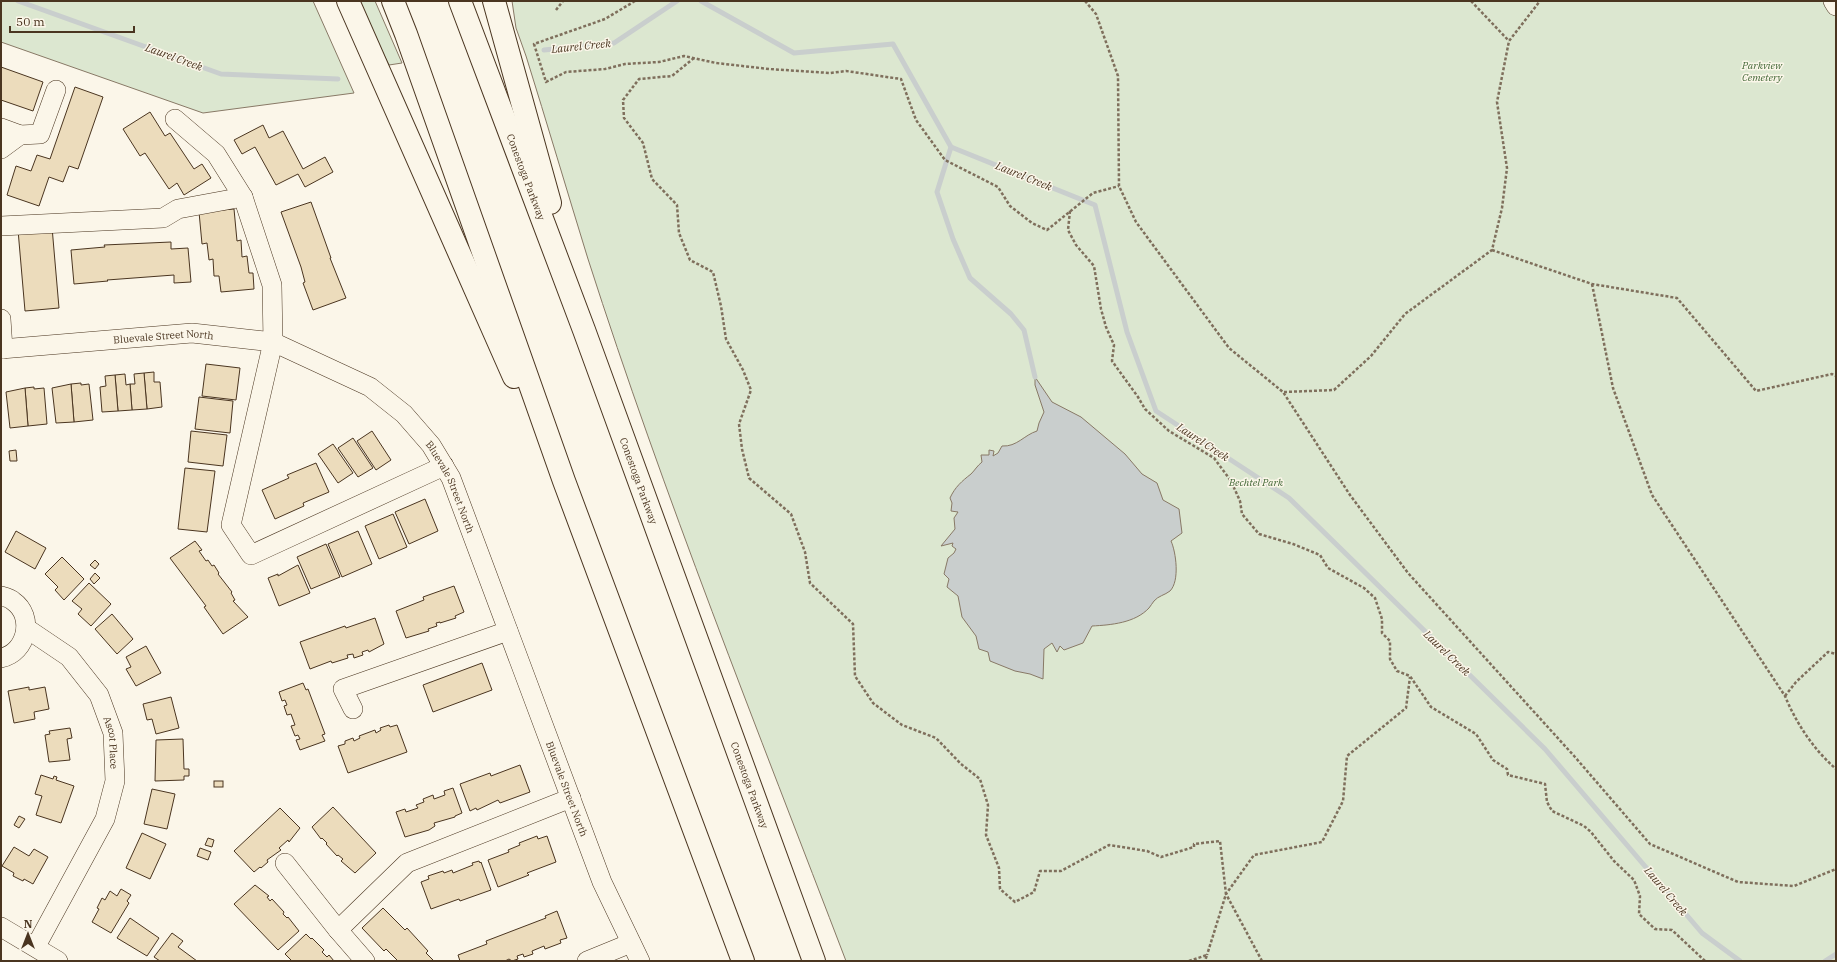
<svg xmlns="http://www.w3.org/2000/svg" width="1837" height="962" viewBox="0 0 1837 962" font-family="'IBM Plex Serif',serif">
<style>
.green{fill:#dce7d0;stroke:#887966}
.water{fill:#c9cecd;stroke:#887966}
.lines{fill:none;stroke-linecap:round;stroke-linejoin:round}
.stream{stroke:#c9cecd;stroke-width:5}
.building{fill:#ecdcbc;stroke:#4a3520}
.minor-casing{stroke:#4a3520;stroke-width:20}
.highway-casing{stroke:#4a3520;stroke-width:24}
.path{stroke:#7f6f5c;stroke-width:2.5;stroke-dasharray:3 2;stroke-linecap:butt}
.minor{stroke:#fbf6e9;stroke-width:19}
.highway{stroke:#fbf6e9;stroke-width:22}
.labels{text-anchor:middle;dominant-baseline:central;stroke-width:3;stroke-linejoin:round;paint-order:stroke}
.park-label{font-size:10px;font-style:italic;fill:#436837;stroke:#fbf6e9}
.street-label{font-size:10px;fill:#4a3520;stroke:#fbf6e9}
.water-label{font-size:11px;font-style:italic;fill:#4a3520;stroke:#fbf6e9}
</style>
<rect width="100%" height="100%" fill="#fbf6e9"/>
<!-- green -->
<g class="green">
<polygon points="1,1 313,1 354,93 203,113 1,42"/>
<polygon points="356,1 375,1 402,63 389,65"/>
<path d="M512,1H1836V961H846C757,728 664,496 588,259C567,191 547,123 526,56L516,28Z"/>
</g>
<!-- water -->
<path class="water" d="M1035,377L1052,402L1081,417L1125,454L1142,474L1157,483L1163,500L1179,509L1182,533L1171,541C1176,552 1180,581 1170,591C1165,595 1158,596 1154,601C1152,603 1151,606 1149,608C1135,623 1111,625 1092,626L1083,643L1064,650L1060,646L1057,652L1052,643L1044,649L1043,679L1030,674L1015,671L990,661L988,652L979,649L976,636L962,617L958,596L947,587L949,579L944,574L948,558L954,553L956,549L952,546L953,543L941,546L955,529L954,518L958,512L951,511L952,503L950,498C955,487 962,481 971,474C975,470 977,466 982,462L981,455H989V450L994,451L993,456L998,453L1002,446C1017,447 1024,435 1037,431L1039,423L1044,412L1035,385Z"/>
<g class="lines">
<!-- stream -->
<g class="stream">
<polyline points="18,1 221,74 338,79"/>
<polyline points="701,1 794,53 893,44 951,147 1095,205 1127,332 1156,411 1289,498 1545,749 1702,933 1740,961"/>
<polyline points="544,50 614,43 677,1"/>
<polyline points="951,147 937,192 953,239 970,278 1011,314 1024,330 1035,377"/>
<polyline points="1825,961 1836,954"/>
</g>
</g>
<!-- building -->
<g class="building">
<polygon points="1,67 43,82 33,111 1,100"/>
<polygon points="75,87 103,97 78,169 69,166 63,182 49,177 39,206 7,195 16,166 31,171 37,155 50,159"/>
<polygon points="150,112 165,136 170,133 194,169 202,164 211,178 184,195 177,183 169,189 145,153 140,156 123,129"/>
<polygon points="263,125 269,138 283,131 303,169 325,157 333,172 305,187 298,174 276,185 255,147 242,154 234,140"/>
<polygon points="311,202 331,258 330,258 346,298 313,310 303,283 305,282 301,267 281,212"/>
<polygon points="234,209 237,241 241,240 242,257 247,256 249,273 253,273 254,289 221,292 219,276 214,276 213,259 209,260 207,243 202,244 199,212"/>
<polygon points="52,227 59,308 25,311 18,230"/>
<polygon points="171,242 171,249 188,248 191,282 174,283 174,275 107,280 108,281 74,284 71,250 105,247 104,245"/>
<polygon points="206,364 240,368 236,400 202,396"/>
<polygon points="154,372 154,382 160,382 162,407 147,409 144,373"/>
<polygon points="144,373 147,409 132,410 130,384 135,384 134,374"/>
<polygon points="125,374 126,385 130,384 132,410 118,411 115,375"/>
<polygon points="115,375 118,411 102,412 100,387 106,386 105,376"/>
<polygon points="81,383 81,385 89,384 93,420 74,422 71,384"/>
<polygon points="71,384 74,422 56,423 52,388"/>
<polygon points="34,387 34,389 44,388 47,424 28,426 25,388"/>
<polygon points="25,388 28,426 10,428 6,392"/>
<polygon points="199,397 233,401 230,433 195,429"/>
<polygon points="191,431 227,435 223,466 188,462"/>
<polygon points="372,431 391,460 376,470 357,441"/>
<polygon points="353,438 373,468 358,477 338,448"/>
<polygon points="333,444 353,473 338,483 318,454"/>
<polygon points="16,450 17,461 10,461 9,451"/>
<polygon points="316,463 329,492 303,503 304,506 275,519 262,490 289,478 287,475"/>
<polygon points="185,468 215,471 207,532 178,529"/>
<polygon points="425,499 438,531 409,544 395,512"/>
<polygon points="393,514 407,547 379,559 365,526"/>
<polygon points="16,531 46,548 35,569 5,552"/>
<polygon points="358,531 372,564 342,577 328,544"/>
<polygon points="195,541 202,550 199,551 206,561 208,560 212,566 214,565 219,573 218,574 232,592 231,593 235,600 233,601 248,617 223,634 204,607 206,606 170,558"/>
<polygon points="326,544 340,577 311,589 297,557"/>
<polygon points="62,557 84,579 64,600 55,590 58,587 45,574"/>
<polygon points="95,560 99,564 95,569 90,565"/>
<polygon points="298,565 310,593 279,606 268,578 278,574 278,576"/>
<polygon points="95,573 100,578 94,584 90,579"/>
<polygon points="89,583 111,604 91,626 78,614 82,609 72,601"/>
<polygon points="454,586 464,612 455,616 456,618 440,623 440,622 436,623 437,626 428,629 429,631 406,638 396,611 424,600 423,597"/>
<polygon points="112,614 133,639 117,654 95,629"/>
<polygon points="375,618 384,644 369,652 368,650 362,652 363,655 354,658 353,654 347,655 348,658 332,663 331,661 310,669 300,642 345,626 346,628"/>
<polygon points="146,646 161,673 136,686 126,669 131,667 126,657"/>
<polygon points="482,663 492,690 433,712 423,685"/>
<polygon points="303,683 306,690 308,689 325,734 322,735 325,741 300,750 296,740 300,739 298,735 295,736 291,726 295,725 291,714 287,715 284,706 287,705 285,700 282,701 279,692"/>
<polygon points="29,687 29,690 45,687 49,709 34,712 35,719 14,723 8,691"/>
<polygon points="171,697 179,728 156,734 152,719 147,720 143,704"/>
<polygon points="389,725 390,727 397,725 407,752 348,773 338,746 345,744 345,741 353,738 354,741 360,738 359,736 375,730 376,733 381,730 380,728"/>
<polygon points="70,728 72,738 67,739 70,760 49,762 45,735 50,734 49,731"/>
<polygon points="183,739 184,769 189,769 189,776 184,776 184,780 155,781 156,740"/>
<polygon points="520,765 530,792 500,803 498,800 477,810 476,808 470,811 460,784 490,773 491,776"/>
<polygon points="41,775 53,779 54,776 57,777 56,780 74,786 61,823 36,815 42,796 35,794"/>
<rect x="214" y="781" width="9" height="6"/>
<polygon points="453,788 462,813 455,816 455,817 434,823 435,826 429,830 405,837 396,812 405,809 406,812 418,808 416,805 424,802 423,799 433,795 434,799 445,795 444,791"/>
<polygon points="152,789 175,794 167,829 144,824"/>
<polygon points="333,807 376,853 355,873 341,861 343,859 338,855 337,856 326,844 327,843 322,838 321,839 312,827"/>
<polygon points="280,808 300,828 289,842 288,840 279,848 281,850 267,860 268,862 261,868 260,867 254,872 234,851"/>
<polygon points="19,816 25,819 19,828 14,825"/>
<polygon points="142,833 166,844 150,879 126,868"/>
<polygon points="537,836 538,839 547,836 556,862 527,873 529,875 498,887 488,860 509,852 508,850 520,845 519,843"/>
<polygon points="208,838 214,840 212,847 205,845"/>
<polygon points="14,847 29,856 34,849 48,857 33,884 24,879 23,881 13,876 14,873 2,866"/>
<polygon points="200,848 211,852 208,860 197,856"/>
<polygon points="479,861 480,863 481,862 491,890 460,901 459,899 431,909 421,882 429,879 428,876 443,871 444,873 452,870 453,873 473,865 472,863"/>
<polygon points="255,885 269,896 267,897 270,901 272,899 284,912 283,914 287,918 288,917 299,931 278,950 234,904"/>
<polygon points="121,889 131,895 127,901 129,903 111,933 92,922 99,909 97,908 102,898 105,900 110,891 117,896"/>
<polygon points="383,908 405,930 407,928 428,951 426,953 434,961 398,961 386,949 384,951 362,928"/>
<polygon points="557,911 567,938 560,940 561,943 545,949 544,946 532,951 533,954 524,957 523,954 517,956 518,959 512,961 509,959 505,961 460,961 458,955 487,944 486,941 546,918 545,916"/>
<polygon points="130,918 159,938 147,956 117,938"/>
<polygon points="172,933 183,941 178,947 197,961 160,961 154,957"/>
<polygon points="306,934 311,939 312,938 324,950 322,952 327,957 329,955 334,961 292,961 285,954"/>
</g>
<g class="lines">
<defs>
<g id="minor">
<polyline points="1833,1 1836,6"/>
<polyline points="175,119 216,154 243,197 272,285 273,342 231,525 251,555 444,466"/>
<polyline points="1,128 20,135 40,134 56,90"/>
<polyline points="1,149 20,135"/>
<polyline points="1,226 163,218 178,209 243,197"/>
<polyline points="1,319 3,349"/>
<path id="s1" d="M1,349L192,333L273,342L370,387L404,414L431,445L451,478L602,882L640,961"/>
<path d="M1,596C5,597 10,598 13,601C35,616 27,653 1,658"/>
<path id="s2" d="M26,628L69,657L99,695L113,733L115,781L105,819L36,946"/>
<polyline points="353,709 343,689 508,631"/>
<polyline points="285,863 338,930 365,961"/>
<polyline points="1,927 58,961"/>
<polyline points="338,930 407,863 571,798"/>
<polyline points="587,961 631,943"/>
</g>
<g id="highway">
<polyline points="348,1 514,377"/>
<polyline points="393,1 406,34 564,481 743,961"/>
<path id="s3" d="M460,1L584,330L814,961"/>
<polyline points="494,1 550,203"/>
</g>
</defs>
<!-- minor casing -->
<use href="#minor" class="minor-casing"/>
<!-- highway casing -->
<use href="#highway" class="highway-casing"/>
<!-- path -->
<g class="path">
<polyline points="635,1 605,19 534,44 546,82 566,72 605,69 625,64 659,62 684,56 716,63 769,69 830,73 846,71 901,79 916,120 945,160 998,187 1010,206 1032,223 1047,230 1093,193 1119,186"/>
<polyline points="1085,1 1096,14 1118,76 1119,186 1136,222 1229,348 1283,392 1350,495 1408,573 1575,757 1650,844 1738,882 1794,886 1836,869"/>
<polyline points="1471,1 1509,41"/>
<polyline points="556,10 563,1"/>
<polyline points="694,58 672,76 639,79 623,100 624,118 643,143 652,179 677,205 679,233 690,260 713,272 721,306 726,339 743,370 751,390 739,424 742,449 749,478 791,514 805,552 810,583 853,624 855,676 873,703 902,725 936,738 961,764 980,779 988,805 986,835 999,868 1000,889 1015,902 1034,892 1040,871 1061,871 1109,845 1147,851 1161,857 1194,847 1194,844 1220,841 1226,894 1207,955"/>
<polyline points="1070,211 1068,230 1076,245 1094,266 1101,309 1106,327 1114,345 1112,361 1138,397 1145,409 1169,431 1214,458 1231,481 1240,501 1242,514 1259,534 1293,544 1320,555 1328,568 1364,588 1375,598 1382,619 1382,633 1390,641 1390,659 1397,671 1410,676 1431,707 1476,734 1493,760 1507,769 1508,775 1545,784 1547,802 1552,811 1584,826 1591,832 1614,861 1634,880 1640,896 1639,914 1655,929 1672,930 1705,961"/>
<polyline points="1492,250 1592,284 1677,298 1756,391 1832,374 1836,376"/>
<path d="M1592,284L1613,388L1652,495L1785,696C1796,723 1814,750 1836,769"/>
<polyline points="1284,392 1334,390 1371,356 1405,314 1492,250 1502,208 1507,168 1497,102 1509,41 1540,1"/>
<polyline points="1785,696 1796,682 1828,652 1836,654"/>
<polyline points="1189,961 1207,955 1205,961"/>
<polyline points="1262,961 1226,894 1254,855 1322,842 1343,801 1347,756 1406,708 1410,677"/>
</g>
<!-- minor -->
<use href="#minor" class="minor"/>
<!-- highway -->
<use href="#highway" class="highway"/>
</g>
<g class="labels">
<!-- park labels -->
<g class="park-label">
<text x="1762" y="65">Parkview<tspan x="1762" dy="12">Cemetery</tspan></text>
<text x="1256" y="482">Bechtel Park</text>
</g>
<!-- street labels -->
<g class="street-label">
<text stroke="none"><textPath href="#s3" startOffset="188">Conestoga Parkway</textPath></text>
<text stroke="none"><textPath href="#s1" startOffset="163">Bluevale Street North</textPath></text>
<text stroke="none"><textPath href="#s3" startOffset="512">Conestoga Parkway</textPath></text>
<text stroke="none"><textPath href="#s1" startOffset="511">Bluevale Street North</textPath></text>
<text stroke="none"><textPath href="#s2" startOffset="150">Ascot Place</textPath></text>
<text stroke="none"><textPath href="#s3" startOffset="836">Conestoga Parkway</textPath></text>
<text stroke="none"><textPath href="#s1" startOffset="835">Bluevale Street North</textPath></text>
</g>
<!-- water labels -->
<g class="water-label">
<text transform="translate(581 46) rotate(-6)">Laurel Creek</text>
<text transform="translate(174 57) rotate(20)">Laurel Creek</text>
<text transform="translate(1024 176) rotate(22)">Laurel Creek</text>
<text transform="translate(1203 442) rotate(33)">Laurel Creek</text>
<text transform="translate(1447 653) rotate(44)">Laurel Creek</text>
<text transform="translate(1666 891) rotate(50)">Laurel Creek</text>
</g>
</g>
<!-- border -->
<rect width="1837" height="962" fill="none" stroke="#4a3520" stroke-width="4"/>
<!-- north arrow -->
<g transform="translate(28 934)" stroke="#fbf6e9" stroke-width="3" paint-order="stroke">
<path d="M0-3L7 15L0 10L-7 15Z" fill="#4a3520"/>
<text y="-6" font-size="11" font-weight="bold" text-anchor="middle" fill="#4a3520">N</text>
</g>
<!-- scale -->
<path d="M10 26v6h124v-6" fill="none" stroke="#4a3520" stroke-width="2"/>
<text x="16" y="26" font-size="12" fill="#4a3520" stroke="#fbf6e9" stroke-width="3" paint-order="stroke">50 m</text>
</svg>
